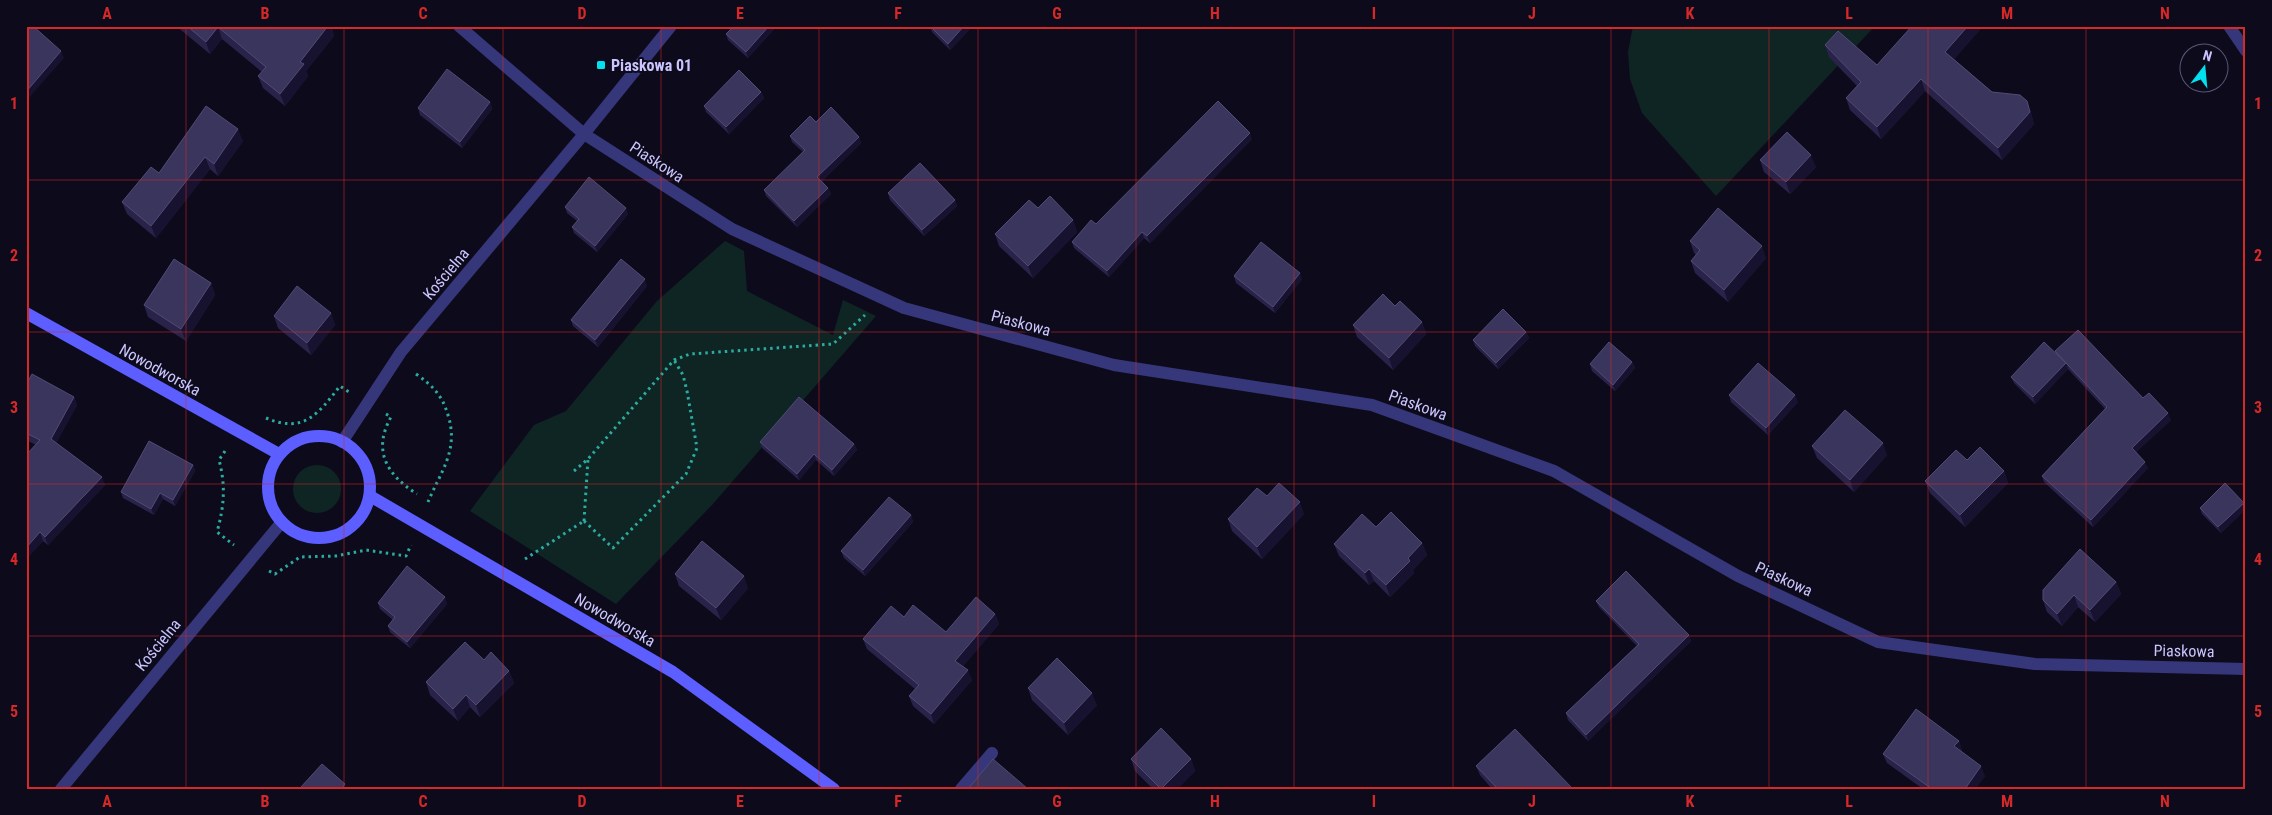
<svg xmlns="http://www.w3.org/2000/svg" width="2272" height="815" viewBox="0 0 2272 815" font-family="'Roboto Condensed',sans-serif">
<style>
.green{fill:#0e2524}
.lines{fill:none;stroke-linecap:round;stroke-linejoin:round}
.path{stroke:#2caca0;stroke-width:3;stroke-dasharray:2.5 4;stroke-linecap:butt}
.service{stroke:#36367b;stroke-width:12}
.minor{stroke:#36367b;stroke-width:12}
.tertiary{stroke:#36367b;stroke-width:12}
.secondary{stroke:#5c5eff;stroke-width:12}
.wall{fill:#29234a}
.shaded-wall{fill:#17122f}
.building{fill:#3a355d;stroke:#514b76}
.grid{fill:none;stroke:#d62828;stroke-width:1;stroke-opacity:0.55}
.poi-dot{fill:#00e1f0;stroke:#0d0b1b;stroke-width:2}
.labels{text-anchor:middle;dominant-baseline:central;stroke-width:4;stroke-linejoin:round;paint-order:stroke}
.poi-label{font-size:16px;font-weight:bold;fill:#cac5ff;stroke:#0d0b1b;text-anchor:start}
.street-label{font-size:16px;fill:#cac5ff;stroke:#0d0b1b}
.neatline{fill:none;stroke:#d62828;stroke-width:2}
.grid-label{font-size:16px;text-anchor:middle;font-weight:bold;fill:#d62828}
</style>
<rect width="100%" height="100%" fill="#0d0b1b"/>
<!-- green -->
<g class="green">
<polygon points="1633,26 1875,26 1716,196 1642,113 1630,79 1628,52"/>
<polygon points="725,241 744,251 747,291 833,335 843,300 876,316 712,505 616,604 470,511 534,425 566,411 657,301"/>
<circle cx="317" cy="489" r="24"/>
</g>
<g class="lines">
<!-- path -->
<g class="path">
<path d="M416,374C433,386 442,395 448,415C459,450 441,471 428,502"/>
<path d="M386,414L391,417C372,451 387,475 417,494"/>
<path d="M266,418C304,434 318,414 340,386L349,392"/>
<path d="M225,451L219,460C226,486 224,507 217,532L234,545"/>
<polyline points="574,471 588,459 674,360 690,354 833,344 865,315"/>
<polyline points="584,521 613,548 686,474 697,448 687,391 683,375 674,360"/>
<polyline points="584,521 588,459"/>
<polyline points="525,559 584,521"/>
<polyline points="269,571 275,574 300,557 336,556 366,550 406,556 411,545"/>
</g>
<!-- service -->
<polyline class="service" points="961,789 992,753"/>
<!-- minor -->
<g class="minor">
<polyline points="459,26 584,134 732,229 904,308 1114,365 1372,405 1554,471 1738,576 1878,642 2035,664 2246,669"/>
<polyline points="2229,26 2246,51"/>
</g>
<!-- tertiary -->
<g class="tertiary">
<polyline points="342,442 401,352 584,134 671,26"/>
<polyline points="61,789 281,523"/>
</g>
<!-- secondary -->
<g class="secondary">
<polyline points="26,313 279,454"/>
<circle cx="319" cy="487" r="51"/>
<polyline points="370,496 673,672 834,789"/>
</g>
</g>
<!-- wall -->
<g class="wall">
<polygon points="176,26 273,26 276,28 277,26 331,26 334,36 306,71 308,76 285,106 263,88 258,76 262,72 222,39 210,54"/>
<polygon points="930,26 973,26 950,50 932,32"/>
<polygon points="1983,26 1954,59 1992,92 2027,101 2031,113 2034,124 2002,160 1925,91 1881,139 1850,110 1846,98 1857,86 1829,57 1825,45 1877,65"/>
<polygon points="776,27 748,58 728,40 726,34"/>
<polygon points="761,92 764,98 729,134 706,112 704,106"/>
<polygon points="490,102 492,109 462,148 420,115 418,108"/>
<polygon points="816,122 859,137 861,143 822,181 828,188 831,194 797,227 766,196 764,190 803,152 792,142 790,136"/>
<polygon points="1252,139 1150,243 1144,238 1109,277 1074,248 1072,242 1096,224"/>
<polygon points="243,141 218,176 210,169 156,238 127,214 122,202 159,173"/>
<polygon points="1760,160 1816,167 1790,194 1764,172"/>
<polygon points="888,193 955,200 957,206 924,236 890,200"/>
<polygon points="565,207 628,214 597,252 574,233 572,227 577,221 567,213"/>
<polygon points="1038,208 1073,220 1077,232 1033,278 999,246 995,234"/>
<polygon points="1690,241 1766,258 1728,302 1695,273 1691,261 1696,255 1694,253"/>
<polygon points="1234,276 1302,279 1275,313 1236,283"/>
<polygon points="211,283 215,295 186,341 148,317 144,305"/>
<polygon points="647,286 598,347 573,326 571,320"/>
<polygon points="1395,306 1422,322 1426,334 1393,370 1357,337 1353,325"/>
<polygon points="331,313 335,325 311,355 278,328 274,316"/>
<polygon points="1526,332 1529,338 1498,369 1475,346 1473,340"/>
<polygon points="2055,351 2143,398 2171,420 2136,452 2148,468 2093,527 2044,482 2042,476 2105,409 2068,369 2035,404 2014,383 2011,377 2056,354"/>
<polygon points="1632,362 1635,368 1615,391 1592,371 1590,364"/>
<polygon points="26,385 74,397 77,405 56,443 105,485 48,545 43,541 26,559 26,455 36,445 26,440"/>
<polygon points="1729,395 1798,402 1768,435 1731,402"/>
<polygon points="760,442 854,444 857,450 834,476 816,460 799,480 762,448"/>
<polygon points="1812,446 1887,455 1854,492 1817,458"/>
<polygon points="1967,460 2004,471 2008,483 1965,527 1930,493 1925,481"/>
<polygon points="193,465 195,471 175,506 163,499 154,515 123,498 121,492"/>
<polygon points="2200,508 2246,508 2246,509 2221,533 2202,514"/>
<polygon points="1304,514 1262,559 1232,531 1228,519"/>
<polygon points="911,515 913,522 865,576 844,558 841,551"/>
<polygon points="1376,527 1422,543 1427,555 1413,570 1414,573 1390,597 1374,581 1369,585 1339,556 1334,544"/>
<polygon points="675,574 748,588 721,620 679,586"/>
<polygon points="2116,582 2121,594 2095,622 2078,607 2062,626 2047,612 2043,600"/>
<polygon points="1596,601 1689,635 1691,641 1588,741 1568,720 1566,713 1637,646 1599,607"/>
<polygon points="378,603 447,604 410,648 390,632 388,626 393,620 380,609"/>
<polygon points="995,614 999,624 963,666 972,680 934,724 913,706 909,696 915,689 867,649 863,639 946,632"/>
<polygon points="484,660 509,671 514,683 480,717 470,707 458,721 430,695 426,682"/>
<polygon points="1028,688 1097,705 1068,735 1032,700"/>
<polygon points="1959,741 1962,751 1962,752 1985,776 1975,789 1923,789 1887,763 1883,754"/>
<polygon points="1131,759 1191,759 1195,771 1177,789 1153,789 1135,771"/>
<polygon points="1476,766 1573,789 1492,789 1480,775"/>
</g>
<!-- shaded-wall -->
<g class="shaded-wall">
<polygon points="328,26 331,26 334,36 306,71 308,76 285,106 280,94 300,62"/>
<polygon points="769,26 776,26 776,27 748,58 746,52"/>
<polygon points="964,26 973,26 950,50 948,44"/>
<polygon points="1968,26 1983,26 1950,64 1945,52"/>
<polygon points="218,27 222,39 210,54 206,42"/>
<polygon points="61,51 64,58 26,101 26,92"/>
<polygon points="1921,79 1925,91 1881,139 1877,127"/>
<polygon points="761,92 764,98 729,134 726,127"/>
<polygon points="2027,101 2031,113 2034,124 2002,160 1998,148"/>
<polygon points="490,102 492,109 462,148 460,142"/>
<polygon points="238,129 243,141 218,176 214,164"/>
<polygon points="1250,133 1252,139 1150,243 1147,236"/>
<polygon points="859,137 861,143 820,183 817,177"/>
<polygon points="1811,155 1816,167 1790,194 1786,182"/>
<polygon points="205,157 210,169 156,238 151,226"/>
<polygon points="828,188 831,194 797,227 794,221"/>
<polygon points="955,200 957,206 924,236 922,230"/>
<polygon points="626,208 628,214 597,252 595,246"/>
<polygon points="1073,220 1077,232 1033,278 1028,266"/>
<polygon points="1142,232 1144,238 1109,277 1107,271"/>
<polygon points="1762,246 1766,258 1728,302 1724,290"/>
<polygon points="1300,273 1302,279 1275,313 1273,307"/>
<polygon points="645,279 647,286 598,347 595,340"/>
<polygon points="211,283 215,295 186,341 181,329"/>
<polygon points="331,313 335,325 311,355 307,343"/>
<polygon points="1422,322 1426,334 1393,370 1389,358"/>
<polygon points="1526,332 1529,338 1498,369 1496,363"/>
<polygon points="1632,362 1635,368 1615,391 1613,385"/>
<polygon points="2066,363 2068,369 2035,404 2033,397"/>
<polygon points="1795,395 1798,402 1768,435 1766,428"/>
<polygon points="74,397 77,405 54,447 51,439"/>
<polygon points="2168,413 2171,420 2134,454 2132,448"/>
<polygon points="1883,443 1887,455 1854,492 1850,480"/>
<polygon points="854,444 857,450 834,476 832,470"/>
<polygon points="814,454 816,460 799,480 797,474"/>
<polygon points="2145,462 2148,468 2093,527 2091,520"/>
<polygon points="193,465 195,471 175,506 173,500"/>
<polygon points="2004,471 2008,483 1965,527 1960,515"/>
<polygon points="102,477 105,485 48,545 45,537"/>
<polygon points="160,493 163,499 154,515 151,509"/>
<polygon points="1300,502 1304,514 1262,559 1257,547"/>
<polygon points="2244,503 2246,509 2221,533 2218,527"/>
<polygon points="911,515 913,522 865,576 863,570"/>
<polygon points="40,532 43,541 26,559 26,548"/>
<polygon points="1422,543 1427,555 1413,570 1414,573 1390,597 1386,585 1408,558"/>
<polygon points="1369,569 1374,581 1369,585 1365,573"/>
<polygon points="744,576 748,588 721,620 716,608"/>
<polygon points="2116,582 2121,594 2095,622 2090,610"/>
<polygon points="2074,595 2078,607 2062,626 2057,614"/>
<polygon points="445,597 447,604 410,648 407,642"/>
<polygon points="995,614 999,624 959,671 955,661"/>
<polygon points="1689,635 1691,641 1588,741 1586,735"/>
<polygon points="968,670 972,680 934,724 931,714"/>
<polygon points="509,671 514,683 480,717 476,705"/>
<polygon points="1092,693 1097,705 1068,735 1064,723"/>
<polygon points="466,695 470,707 458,721 453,709"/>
<polygon points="1959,741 1962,751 1957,755 1954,746"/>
<polygon points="1191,759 1195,771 1177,789 1161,789"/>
<polygon points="1981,766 1985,776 1975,789 1965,789"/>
</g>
<!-- building -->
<g class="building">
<polygon points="26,26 33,26 61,51 26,92"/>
<polygon points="187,26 273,26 276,28 277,26 328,26 300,62 304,64 280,94 258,76 266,67 218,27 206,42"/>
<polygon points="734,26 769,26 746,52 726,34"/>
<polygon points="930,26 964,26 948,44"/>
<polygon points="1912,26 1968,26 1945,52 1992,92 2020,95 2027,101 2030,112 1998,148 1921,79 1877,127 1846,98 1861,82 1825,45 1838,31 1877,65"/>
<polygon points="447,69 490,102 460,142 418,108"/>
<polygon points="739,70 761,92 726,127 704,106"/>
<polygon points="1218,101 1250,133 1147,236 1142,232 1107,271 1072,242 1091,220 1096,224"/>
<polygon points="206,106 238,129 214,164 205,157 151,226 122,202 151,167 159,173"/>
<polygon points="831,107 859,137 817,177 828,188 794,221 764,190 805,150 790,136 810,116 816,122"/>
<polygon points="1787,132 1811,155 1786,182 1760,160"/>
<polygon points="920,163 955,200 922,230 888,193"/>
<polygon points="589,177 626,208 595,246 572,227 579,219 565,207"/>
<polygon points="1050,196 1073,220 1028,266 995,234 1029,200 1038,208"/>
<polygon points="1718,208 1762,246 1724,290 1691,261 1700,250 1690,241"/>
<polygon points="1261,242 1300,273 1273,307 1234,276"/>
<polygon points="174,259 211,283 181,329 144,305"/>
<polygon points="621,259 645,279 595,340 571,320"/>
<polygon points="297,286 331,313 307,343 274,316"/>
<polygon points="1383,294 1395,306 1400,301 1422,322 1389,358 1353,325"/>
<polygon points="1503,309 1526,332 1496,363 1473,340"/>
<polygon points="2078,330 2143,398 2149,393 2168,413 2132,448 2145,462 2091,520 2042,476 2107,407 2055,351"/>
<polygon points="1609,342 1632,362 1613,385 1590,364"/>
<polygon points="2044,342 2066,363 2033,397 2011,377"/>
<polygon points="1758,363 1795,395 1766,428 1729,395"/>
<polygon points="32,374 74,397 51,439 102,477 45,537 40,532 26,548 26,455 40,440 26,433 26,385"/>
<polygon points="799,397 854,444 832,470 814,454 797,474 760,442"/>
<polygon points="1845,410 1883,443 1850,480 1812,446"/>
<polygon points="149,441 193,465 173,500 160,493 151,509 121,492"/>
<polygon points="1980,447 2004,471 1960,515 1925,481 1956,450 1967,460"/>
<polygon points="1279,483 1300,502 1257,547 1228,519 1257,488 1267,496"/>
<polygon points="2225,483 2244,503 2218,527 2200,508"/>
<polygon points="889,497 911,515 863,570 841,551"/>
<polygon points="1391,512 1422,543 1408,558 1410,561 1386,585 1369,569 1365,573 1334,544 1362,514 1376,527"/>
<polygon points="702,541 744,576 716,608 675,574"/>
<polygon points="2080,549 2116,582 2090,610 2074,595 2057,614 2043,600 2043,590"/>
<polygon points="407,566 445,597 407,642 388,626 395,617 378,603"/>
<polygon points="1626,571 1689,635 1586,735 1566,713 1639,644 1596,601"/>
<polygon points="976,597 995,614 955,661 968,670 931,714 909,696 919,685 863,639 891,606 904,617 913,605 946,632"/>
<polygon points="465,642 484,660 491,652 509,671 476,705 466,695 453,709 426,682"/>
<polygon points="1057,658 1092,693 1064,723 1028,688"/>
<polygon points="1916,709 1959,741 1954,746 1981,766 1965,789 1932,789 1883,754"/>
<polygon points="1161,728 1191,759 1161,789 1131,759"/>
<polygon points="1515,729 1573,789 1498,789 1476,766"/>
<polygon points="993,759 1028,789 968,789"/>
<polygon points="322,764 345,784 343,787 345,789 303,789 301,787"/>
</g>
<!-- grid -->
<path class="grid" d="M186,26V789M344,26V789M503,26V789M661,26V789M819,26V789M978,26V789M1136,26V789M1294,26V789M1453,26V789M1611,26V789M1769,26V789M1928,26V789M2086,26V789M26,180H2246M26,332H2246M26,484H2246M26,636H2246"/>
<!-- markers -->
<rect class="poi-dot" x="596" y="60" width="10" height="10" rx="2.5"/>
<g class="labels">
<!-- poi labels -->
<g class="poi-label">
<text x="611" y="65">Piaskowa 01</text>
</g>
<!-- street labels -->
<g class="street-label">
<text transform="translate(657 162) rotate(33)">Piaskowa</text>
<text transform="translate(446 274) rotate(-50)">Kościelna</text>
<text transform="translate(1021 323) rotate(15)">Piaskowa</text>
<text transform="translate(160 370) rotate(29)">Nowodworska</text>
<text transform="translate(1418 405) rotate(20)">Piaskowa</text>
<text transform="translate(1784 579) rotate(25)">Piaskowa</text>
<text transform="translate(615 620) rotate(30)">Nowodworska</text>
<text transform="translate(158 645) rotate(-51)">Kościelna</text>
<text transform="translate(2184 651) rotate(1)">Piaskowa</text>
</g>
</g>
<!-- border -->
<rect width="2272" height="815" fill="none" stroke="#0d0b1b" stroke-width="55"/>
<!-- north arrow -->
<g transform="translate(2204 68) rotate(16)"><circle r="24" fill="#0d0b1b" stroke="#595576"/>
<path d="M0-4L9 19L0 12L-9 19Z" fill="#00e1f0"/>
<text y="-8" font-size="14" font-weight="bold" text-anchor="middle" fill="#cac5ff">N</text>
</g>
<rect x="28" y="28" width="2216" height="760" class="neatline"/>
<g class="grid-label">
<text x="107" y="19">A</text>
<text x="265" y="19">B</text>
<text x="423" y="19">C</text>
<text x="582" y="19">D</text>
<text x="740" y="19">E</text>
<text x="898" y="19">F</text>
<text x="1057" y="19">G</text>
<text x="1215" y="19">H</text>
<text x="1374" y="19">I</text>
<text x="1532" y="19">J</text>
<text x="1690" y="19">K</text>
<text x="1849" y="19">L</text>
<text x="2007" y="19">M</text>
<text x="2165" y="19">N</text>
<text x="14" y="109">1</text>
<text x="2258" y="109">1</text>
<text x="14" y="261">2</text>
<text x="2258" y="261">2</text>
<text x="14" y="413">3</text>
<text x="2258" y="413">3</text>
<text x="14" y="565">4</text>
<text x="2258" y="565">4</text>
<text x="14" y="717">5</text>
<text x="2258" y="717">5</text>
<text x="107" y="807">A</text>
<text x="265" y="807">B</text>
<text x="423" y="807">C</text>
<text x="582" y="807">D</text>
<text x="740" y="807">E</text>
<text x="898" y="807">F</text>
<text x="1057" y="807">G</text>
<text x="1215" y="807">H</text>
<text x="1374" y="807">I</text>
<text x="1532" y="807">J</text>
<text x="1690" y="807">K</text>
<text x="1849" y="807">L</text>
<text x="2007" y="807">M</text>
<text x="2165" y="807">N</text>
</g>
</svg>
